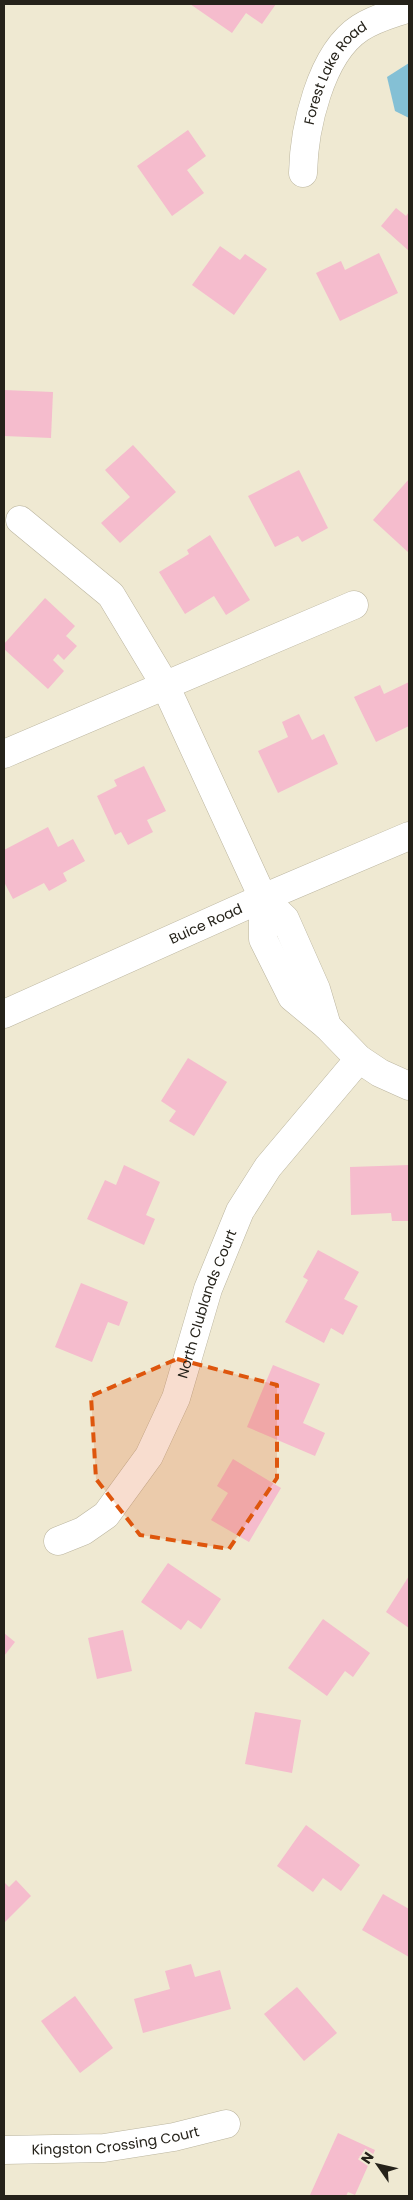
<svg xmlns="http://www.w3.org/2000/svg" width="413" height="2200" viewBox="0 0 413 2200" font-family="Poppins,sans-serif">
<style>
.water{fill:#84c0d5}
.building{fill:#f5bccd}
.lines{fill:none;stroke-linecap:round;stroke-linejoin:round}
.minor-casing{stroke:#bbb59f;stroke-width:29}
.minor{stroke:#fff;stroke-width:28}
.marked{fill:#de560d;fill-opacity:0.2;stroke:#de560d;stroke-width:4;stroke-dasharray:10 6;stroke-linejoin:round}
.labels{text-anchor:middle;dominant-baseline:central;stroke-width:4;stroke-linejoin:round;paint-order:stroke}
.street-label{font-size:14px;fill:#25221a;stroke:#efe9d2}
</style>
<rect width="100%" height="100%" fill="#efe9d2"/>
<!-- water -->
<polygon class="water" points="409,63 409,118 395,111 387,77"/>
<!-- building -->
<g class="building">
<polygon points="190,4 276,4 262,24 246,13 232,33"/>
<polygon points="188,130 206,156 187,170 204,193 172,216 137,166"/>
<polygon points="396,208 406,216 409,212 409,251 381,226"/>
<polygon points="220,246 240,260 245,254 267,269 234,315 192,285"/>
<polygon points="379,253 398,293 340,321 316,273 341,261 345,270"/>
<polygon points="4,390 53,392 51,438 4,436"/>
<polygon points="133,445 176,492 120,543 101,523 130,497 105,470"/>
<polygon points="299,470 328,528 302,542 298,536 275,547 248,496"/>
<polygon points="409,479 409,553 373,520"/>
<polygon points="210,535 250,600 226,615 214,596 185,614 159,572 189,554 187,550"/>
<polygon points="45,598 75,626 66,636 77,646 64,660 58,654 53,660 64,671 48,689 4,649 4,644"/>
<polygon points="409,682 409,726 376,742 354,697 380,685 384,694"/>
<polygon points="299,714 312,740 324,734 338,764 278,793 258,751 288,737 282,722"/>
<polygon points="144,766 166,811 147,820 153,832 128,845 121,832 115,835 97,796 117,786 114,780"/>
<polygon points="48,827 58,847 73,839 85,861 63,873 67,881 49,891 44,883 13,899 4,882 4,850"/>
<polygon points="188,1058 227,1082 194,1136 169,1121 176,1111 161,1101"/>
<polygon points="124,1165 160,1182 146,1215 155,1219 144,1245 87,1219 105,1180 116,1185"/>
<polygon points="409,1165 409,1221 392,1221 391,1213 351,1215 350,1167"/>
<polygon points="318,1250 359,1272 344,1299 358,1306 343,1335 331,1328 324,1343 285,1322 308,1280 303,1277"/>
<polygon points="81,1283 128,1302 119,1326 108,1322 92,1362 55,1347"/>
<polygon points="273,1365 320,1384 303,1423 325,1433 315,1456 247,1427"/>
<polygon points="233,1459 281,1488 249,1542 211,1520 228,1493 217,1486"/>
<polygon points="168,1563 221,1599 201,1629 188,1620 181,1630 141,1602"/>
<polygon points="409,1576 409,1628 386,1612"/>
<polygon points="323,1619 370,1653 353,1677 345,1671 327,1696 288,1668"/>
<polygon points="123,1630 132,1671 97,1679 88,1638"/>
<polygon points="4,1633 15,1642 4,1656"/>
<polygon points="255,1712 301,1720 292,1773 245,1764"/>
<polygon points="306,1825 360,1865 341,1891 323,1878 313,1892 277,1866"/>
<polygon points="16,1880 31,1896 4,1923 4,1882 9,1887"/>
<polygon points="383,1894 409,1909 409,1957 362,1930"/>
<polygon points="191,1964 195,1977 220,1970 231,2009 143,2033 134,1999 170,1989 165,1971"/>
<polygon points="297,1987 337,2033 304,2061 264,2014"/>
<polygon points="75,1996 113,2048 80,2073 41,2021"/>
<polygon points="338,2133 375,2150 355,2195 348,2192 346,2196 313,2196 310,2195"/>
</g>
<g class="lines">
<defs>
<g id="minor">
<path id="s1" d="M303,173C304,129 320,54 360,28C375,18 392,14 409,8"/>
<polyline points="20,520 111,595 165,685 263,898 285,919 316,989 327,1026 359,1059 380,1073 409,1086"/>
<polyline points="4,754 354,605"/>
<polyline points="263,898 263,939 292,997 327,1026"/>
<path id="s2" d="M4,1014L263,898L409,836"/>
<path id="s3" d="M58,1541L83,1531L106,1515L149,1456L176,1398L208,1289L240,1211L268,1167L359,1059"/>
<path id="s4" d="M4,2150L104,2148L174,2137L226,2124"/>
</g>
</defs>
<!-- minor casing -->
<use href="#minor" class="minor-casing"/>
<!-- minor -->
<use href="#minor" class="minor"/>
</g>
<!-- marked area -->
<path class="marked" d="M177,1359L277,1385V1478L229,1549L140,1535L96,1479L91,1396Z"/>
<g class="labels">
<!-- street labels -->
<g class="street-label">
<text stroke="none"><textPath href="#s1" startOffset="108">Forest Lake Road</textPath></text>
<text stroke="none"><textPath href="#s2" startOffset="221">Buice Road</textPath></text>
<text stroke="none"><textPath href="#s3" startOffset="291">North Clublands Court</textPath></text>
<text stroke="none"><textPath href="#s4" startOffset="112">Kingston Crossing Court</textPath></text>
</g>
</g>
<!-- border -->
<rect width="413" height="2200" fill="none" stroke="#25221a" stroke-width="10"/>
<!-- north arrow -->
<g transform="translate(378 2165) rotate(304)" stroke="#efe9d2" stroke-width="4" paint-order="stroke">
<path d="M0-4L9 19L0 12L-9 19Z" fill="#25221a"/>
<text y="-8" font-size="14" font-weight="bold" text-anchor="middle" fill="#25221a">N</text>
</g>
</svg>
